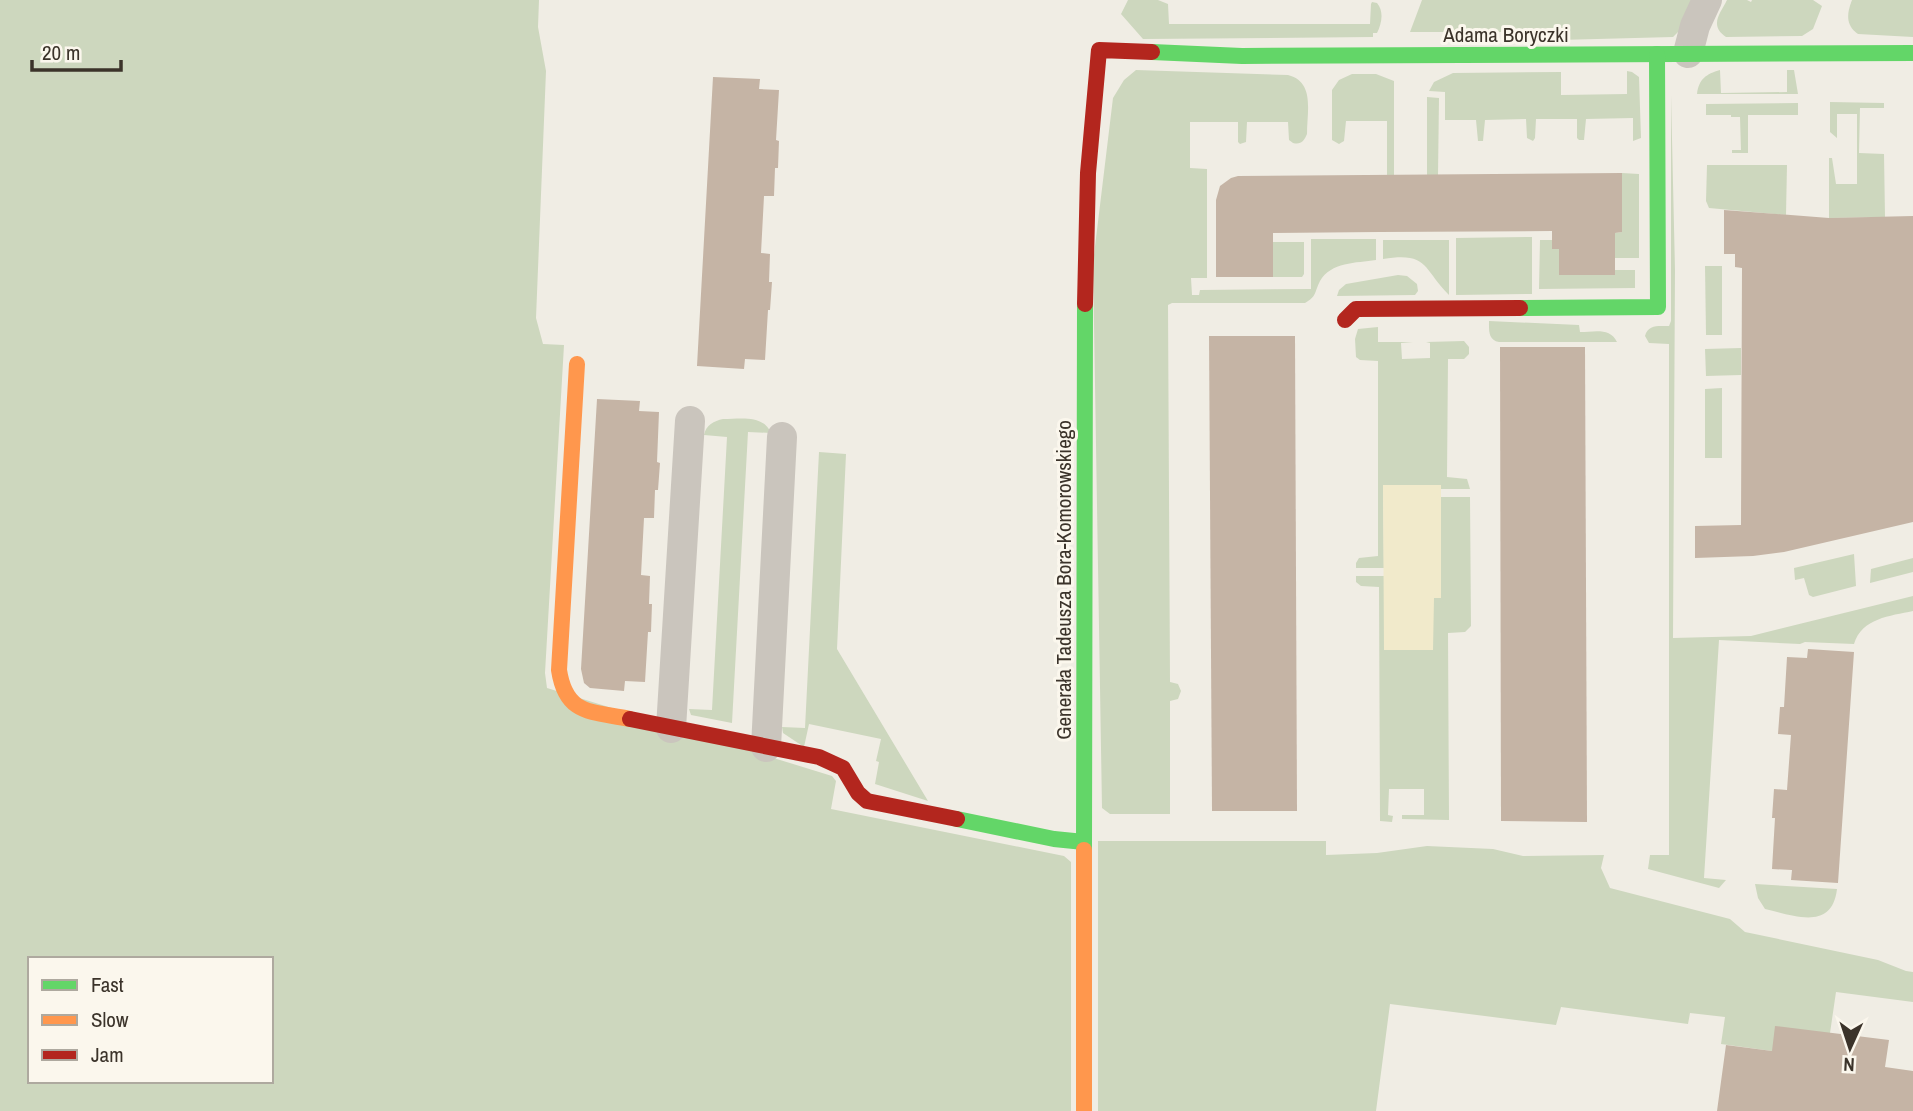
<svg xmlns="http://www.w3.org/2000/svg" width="1913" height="1111" viewBox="0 0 1913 1111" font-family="'Archivo Narrow',sans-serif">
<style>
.green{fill:#cdd7be;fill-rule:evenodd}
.sand{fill:#f1eacb}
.building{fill:#c5b4a5}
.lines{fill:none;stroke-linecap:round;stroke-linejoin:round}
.street{stroke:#cac5bd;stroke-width:30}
.fast{stroke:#63d668;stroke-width:16}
.slow{stroke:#ff974d;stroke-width:16}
.jam{stroke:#b3261e;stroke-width:16}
.labels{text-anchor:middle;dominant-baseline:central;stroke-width:6;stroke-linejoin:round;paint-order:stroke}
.street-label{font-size:21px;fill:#3b332a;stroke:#fbf7ed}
</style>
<rect width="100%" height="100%" fill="#f0ede4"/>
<!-- green -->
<g class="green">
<path d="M0,0H539L538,27L546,71L536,318L543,344L564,345L545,673L547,688L832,776L836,781L831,809L1064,856L1071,862V1111H0ZM30,959H271V1081H30Z"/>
<path d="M1128,0H1158L1168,4L1169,24H1370L1371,4L1372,2L1377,3C1384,11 1382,23 1377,33H1373V37L1143,39L1121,14Z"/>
<polygon points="1422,0 1692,0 1679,31 1673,37 1559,40 1558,32 1410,32"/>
<path d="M1727,0H1747L1751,2L1752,0H1813L1822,6L1813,29L1802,36L1726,37C1709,25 1720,14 1727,0Z"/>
<path d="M1852,0H1913V37L1858,34C1845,25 1847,13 1852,0Z"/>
<path d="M1136,70L1288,75C1315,82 1307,111 1307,134C1304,141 1301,145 1293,143L1289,140L1288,122H1247L1246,142L1240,144L1238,142V122H1190V168L1207,169V278H1191L1192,295H1199L1200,290L1311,289V239H1376V260C1356,263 1331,262 1320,281C1314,293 1317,296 1305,303H1172L1168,305L1170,682L1178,684L1181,691L1178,699L1170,701V814H1110L1102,808L1093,263L1113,98L1124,80Z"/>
<path d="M1720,70L1721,93L1787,92V70H1794L1798,94H1697C1699,79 1706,74 1720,70Z"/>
<polygon points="1627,71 1632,72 1639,77 1641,138 1633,141 1633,118 1586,119 1584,140 1579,140 1577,138 1577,119 1536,119 1535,138 1533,141 1527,138 1526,119 1485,120 1483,141 1478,141 1476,120 1445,120 1445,92 1429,91 1434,82 1453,73 1561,72 1561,95 1627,94"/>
<polygon points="1352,74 1376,74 1394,81 1394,175 1387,175 1387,121 1346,121 1344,141 1339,144 1332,140 1332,90 1339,80"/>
<path d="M1671,95L1675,270L1673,638L1751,636L1913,596V611C1890,616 1862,618 1854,644L1805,642L1800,644L1719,640L1704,878L1726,880L1719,888L1648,869L1650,855H1669V344L1649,343L1645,336C1648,324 1659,326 1669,326L1671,321Z"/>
<polygon points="1427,97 1439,98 1438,175 1427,175"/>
<polygon points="1830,102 1884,103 1884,108 1860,108 1859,153 1884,154 1885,217 1829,218 1829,158 1832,158 1836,184 1857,184 1857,114 1837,114 1837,138 1830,132"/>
<polygon points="1798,103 1798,115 1748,115 1748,153 1732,153 1732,150 1741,150 1740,117 1731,117 1731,115 1706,115 1706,104"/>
<polygon points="1707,165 1787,165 1786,215 1709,208 1706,201"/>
<polygon points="1622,173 1639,174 1639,258 1615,258 1615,233 1622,232"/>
<polygon points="1532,237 1532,294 1456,295 1456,238"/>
<path d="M1383,240H1449V295C1422,268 1429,252 1383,259Z"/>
<polygon points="1540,240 1552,240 1552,249 1559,249 1559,275 1615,275 1615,270 1635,270 1635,288 1539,289"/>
<polygon points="1273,242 1304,242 1304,274 1302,277 1273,277"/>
<polygon points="1705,266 1722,266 1722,335 1706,335"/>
<polygon points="1398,275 1407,276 1417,284 1418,291 1415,295 1337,296 1339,290 1346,284"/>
<path d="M1489,321L1579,325L1580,332C1594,332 1610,327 1617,342H1499C1488,340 1489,330 1489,321Z"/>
<polygon points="1378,327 1378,342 1413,342 1401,343 1402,359 1430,358 1430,343 1426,342 1464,341 1469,347 1469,354 1464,359 1448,359 1447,477 1467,479 1470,489 1441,489 1441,486 1383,486 1384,568 1356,568 1356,563 1359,558 1378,556 1378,361 1360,360 1356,357 1355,339 1358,329"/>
<polygon points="1741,348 1741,375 1706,376 1705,349"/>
<polygon points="1722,388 1722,458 1705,458 1705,389"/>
<path d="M723,419C740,419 763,414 771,433L748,432L732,723L691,715L689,709L712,710L727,437L704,435C706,425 714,421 723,419Z"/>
<polygon points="819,452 846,454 837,649 928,801 875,784 879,762 876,761 881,739 809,724 804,747 783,733 782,727 805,728"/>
<polygon points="1441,497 1470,497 1471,626 1465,632 1448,633 1449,820 1402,819 1402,815 1424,815 1424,789 1389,789 1388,815 1393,816 1392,822 1380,821 1379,587 1361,586 1356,582 1356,576 1384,576 1384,650 1434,598 1441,597"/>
<polygon points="1854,554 1856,586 1813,597 1809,595 1804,578 1795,580 1794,568"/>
<polygon points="1913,558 1913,572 1870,583 1871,569"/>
<polygon points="1098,841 1326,841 1326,855 1377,853 1427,846 1493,849 1523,856 1604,855 1601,868 1610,888 1730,919 1745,932 1878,960 1906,971 1913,972 1913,1002 1836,992 1830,1033 1772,1051 1721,1044 1725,1017 1690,1013 1688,1024 1561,1007 1556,1025 1390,1004 1376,1111 1098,1111"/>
<path d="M1755,884L1837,889C1832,932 1793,915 1765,909L1758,898Z"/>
</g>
<!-- sand -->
<polygon class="sand" points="1383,485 1441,485 1441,598 1434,598 1433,650 1384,650"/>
<!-- building -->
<g class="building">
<polygon points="713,77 760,79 759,89 779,90 776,140 779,141 778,168 775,168 774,196 764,196 761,253 770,254 769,282 772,282 770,310 768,310 765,360 745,359 744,369 697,366"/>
<polygon points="1622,173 1622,232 1615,233 1615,275 1559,275 1559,249 1552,249 1552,231 1379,232 1273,233 1273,277 1216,277 1216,200 1220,186 1231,178 1238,176"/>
<polygon points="1724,210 1829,218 1913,216 1913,522 1784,552 1753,556 1695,558 1695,526 1741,525 1742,268 1735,267 1735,254 1724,254"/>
<polygon points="1209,336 1295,336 1297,811 1212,811"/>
<polygon points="1500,347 1585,347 1587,822 1501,821"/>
<polygon points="597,399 640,401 639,411 659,412 657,462 660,463 658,490 655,490 654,518 644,518 641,575 650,576 649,604 652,604 651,632 648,632 645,682 625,681 624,691 590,688 584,683 581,669"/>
<polygon points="1808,649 1854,652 1838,883 1791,880 1792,870 1772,869 1775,818 1772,818 1774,789 1787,790 1791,735 1778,734 1780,707 1784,707 1787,657 1807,658"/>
<polygon points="1775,1026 1889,1040 1885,1067 1913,1071 1913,1111 1717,1111 1726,1045 1772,1051"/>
</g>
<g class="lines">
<!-- street -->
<g class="street">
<polyline points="1688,53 1695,26 1707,0"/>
<polyline points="671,728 690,421"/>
<polyline points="766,747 782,437"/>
</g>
<!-- fast -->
<g class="fast">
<polyline points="1152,52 1242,56 1913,53"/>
<polyline points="1520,308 1658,307 1657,54"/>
<polyline points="957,819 1054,839 1084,842"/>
<polyline points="1084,850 1085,304"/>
</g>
<!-- slow -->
<g class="slow">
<path d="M577,364L559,670C566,716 592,711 630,719"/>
<polyline points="1084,850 1084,1111"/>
</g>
<!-- jam -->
<g class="jam">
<polyline points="1085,304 1088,173 1099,50 1152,52"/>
<polyline points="1345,320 1356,309 1520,308"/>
<polyline points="630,719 819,757 843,768 858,793 867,801 957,819"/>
</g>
</g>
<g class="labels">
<!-- street labels -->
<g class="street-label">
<text x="1506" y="34">Adama Boryczki</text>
<text transform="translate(1063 580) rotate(-90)">Generała Tadeusza Bora-Komorowskiego</text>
</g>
</g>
<!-- legend -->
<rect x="28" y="957" width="245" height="126" fill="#fbf7ed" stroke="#aea99f" stroke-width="2"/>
<rect x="42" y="980" width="35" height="10" fill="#63d668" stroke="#aea99f" stroke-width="2"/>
<text x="91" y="992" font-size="21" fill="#3b332a">Fast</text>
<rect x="42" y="1015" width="35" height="10" fill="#ff974d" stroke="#aea99f" stroke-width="2"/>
<text x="91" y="1027" font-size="21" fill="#3b332a">Slow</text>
<rect x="42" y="1050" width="35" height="10" fill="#b3261e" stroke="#aea99f" stroke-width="2"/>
<text x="91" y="1062" font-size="21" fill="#3b332a">Jam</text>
<!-- north arrow -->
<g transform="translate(1850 1048) rotate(183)" stroke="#fbf7ed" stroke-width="5" paint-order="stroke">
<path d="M0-5L12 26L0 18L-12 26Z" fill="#3b332a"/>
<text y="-10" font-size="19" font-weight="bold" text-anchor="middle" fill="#3b332a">N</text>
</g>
<!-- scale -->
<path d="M32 60v10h89v-10" fill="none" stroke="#3b332a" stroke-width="3.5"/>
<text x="42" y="60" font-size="21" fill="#3b332a" stroke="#fbf7ed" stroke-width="5" paint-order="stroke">20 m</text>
</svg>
